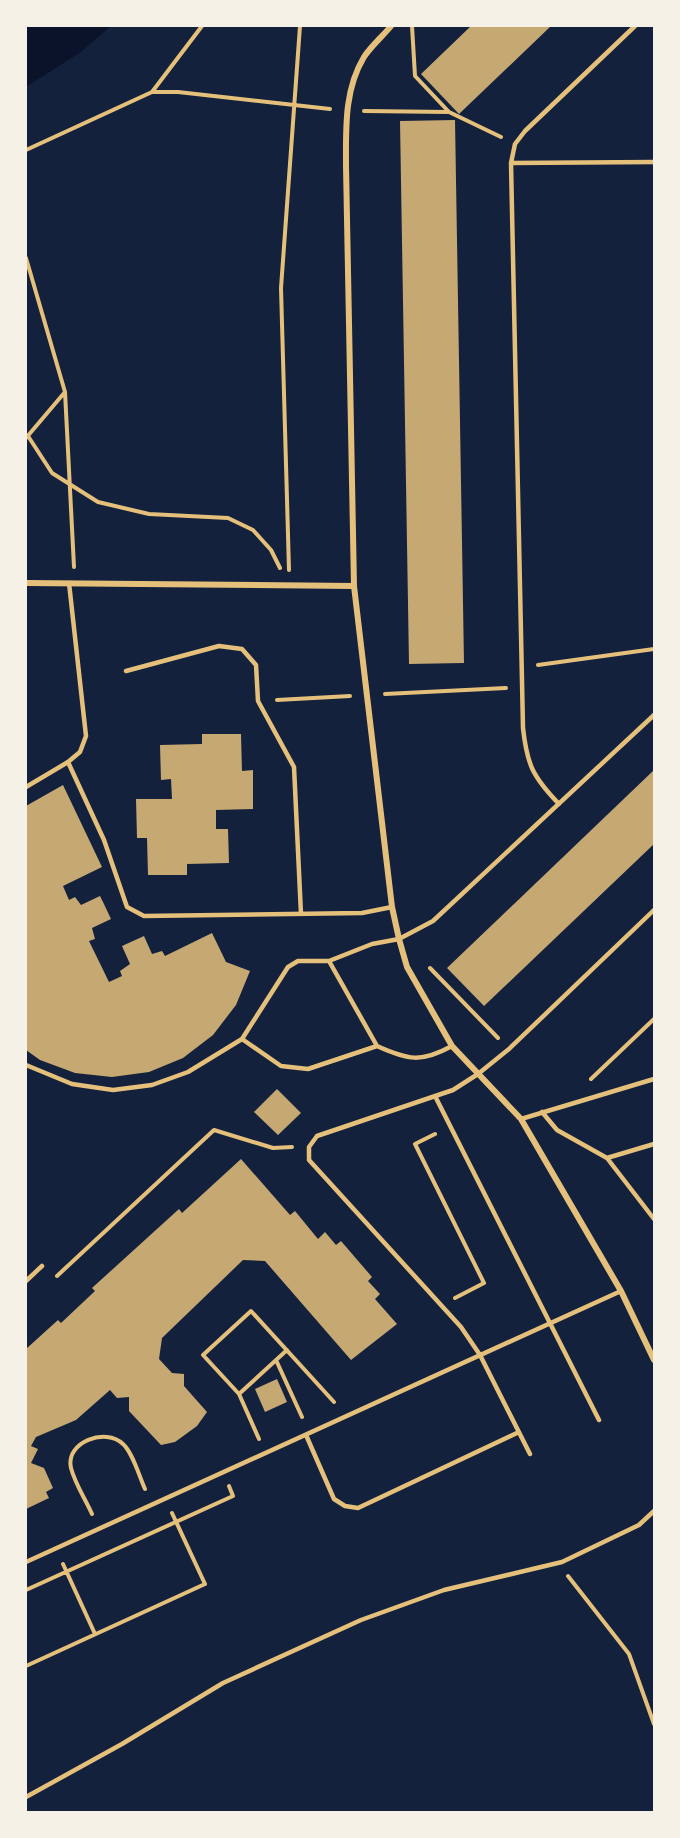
<svg xmlns="http://www.w3.org/2000/svg" width="680" height="1838" viewBox="0 0 680 1838" font-family="Georgia,serif">
<style>
.water{fill:#0b132b}
.building{fill:#c6a872}
.lines{fill:none;stroke-linecap:round;stroke-linejoin:round}
.path{stroke:#e5c07b;stroke-width:4}
.service{stroke:#e5c07b;stroke-width:4.5}
.minor{stroke:#e5c07b;stroke-width:6}
</style>
<rect width="100%" height="100%" fill="#14213d"/>
<path class="water" d="M26,26H111L81,52L26,87Z"/>
<path class="building" d="M471,26H551L459,114L421,74Z
M455,120L464,663L409,664L400,121Z
M202,734H241L242,771L253,770V809L216,810V829H228L229,863L187,864V875H148L147,838H137L136,799H172L171,779L161,780L160,745L202,744Z
M654,770V844L484,1006L447,968Z
M63,785L102,867L63,886L69,900L75,897L81,905L100,896L103,902L111,919L92,928L95,939L89,941L109,982L122,976L120,971L130,964L122,946L144,936L152,954L162,951L165,956L212,933L226,962L250,971L236,1005L213,1035L183,1058L149,1072L112,1077L75,1073L40,1060L26,1050V806Z
M277,1089L301,1113L278,1135L254,1112Z
M241,1159L290,1215L295,1211L318,1239L325,1232L336,1245L341,1241L372,1277L368,1281L380,1294L375,1299L397,1324L351,1360L265,1261L243,1260L162,1338L159,1359L172,1373L184,1374V1386L207,1412L197,1426L175,1442L161,1445L129,1411V1397L117,1398L110,1390L76,1420L36,1437L31,1446L38,1449L31,1463L44,1468L53,1488L46,1492L49,1498L26,1509V1349L58,1320L61,1323L95,1291L92,1288L179,1209L182,1213Z
M277,1379L287,1402L265,1412L255,1389Z"/>
<g class="lines">
<path class="path" d="M412,26L415,76L449,112
M152,92H178L330,109
M364,111L449,112L501,137
M26,150L152,92L202,26
M26,258L65,392L74,567
M28,436L52,473L98,502L149,514L228,518L253,530L271,550L280,568
M26,438L65,392
M289,570L281,288L300,26
M538,665L654,649
M385,694L506,688
M277,700L350,696
M430,968L498,1038
M591,1079L654,1019
M435,1134L415,1144L484,1283L455,1298
M57,1276L214,1130L273,1148L292,1147
M276,1360L302,1417
M239,1394L287,1350
M259,1439L239,1394L203,1355L251,1311L334,1402
M92,1514C86,1500 75,1484 71,1468C65,1442 106,1427 123,1444C133,1453 139,1476 145,1489
M63,1564L95,1634
M568,1576L629,1654L654,1724
M26,1590L233,1496L229,1486
M26,1666L205,1584L172,1513"/>
<path class="service" d="M511,163L654,162
M69,583L86,736L80,752L68,762L104,840L127,907L144,916L362,913L392,907
M126,671L219,646L242,649L256,665L258,701L294,767L301,914
M26,787L68,762
M559,804C533,777 527,765 523,728L511,163L515,144L525,131L635,26
M329,961L377,1046
M242,1039L281,1066L308,1069L377,1046C408,1060 421,1063 452,1046
M26,1065L72,1084L113,1090L152,1085L188,1072L242,1039L288,967L298,961H329L372,944L399,939L433,921L654,715
M435,1096L599,1420
M542,1112L557,1130L607,1158L654,1219
M521,1119L654,1079
M607,1158L654,1144
M26,1281L42,1266
M306,1435L334,1499L345,1506L358,1508L519,1432
M530,1454L480,1355L461,1327L309,1160V1147L317,1136L453,1090L478,1074L509,1049L654,910
M26,1562L621,1291
M26,1797L122,1744L223,1683L361,1620L444,1590L562,1562L639,1525L654,1511"/>
<path class="minor" d="M391,26C383,36 371,46 364,57C344,90 346,129 346,166L354,586L392,907L399,939L407,967L452,1046L521,1119L621,1291L654,1360
M26,583L354,586"/>
</g>
<rect width="680" height="1838" fill="none" stroke="#f6f1e7" stroke-width="54"/>
</svg>
